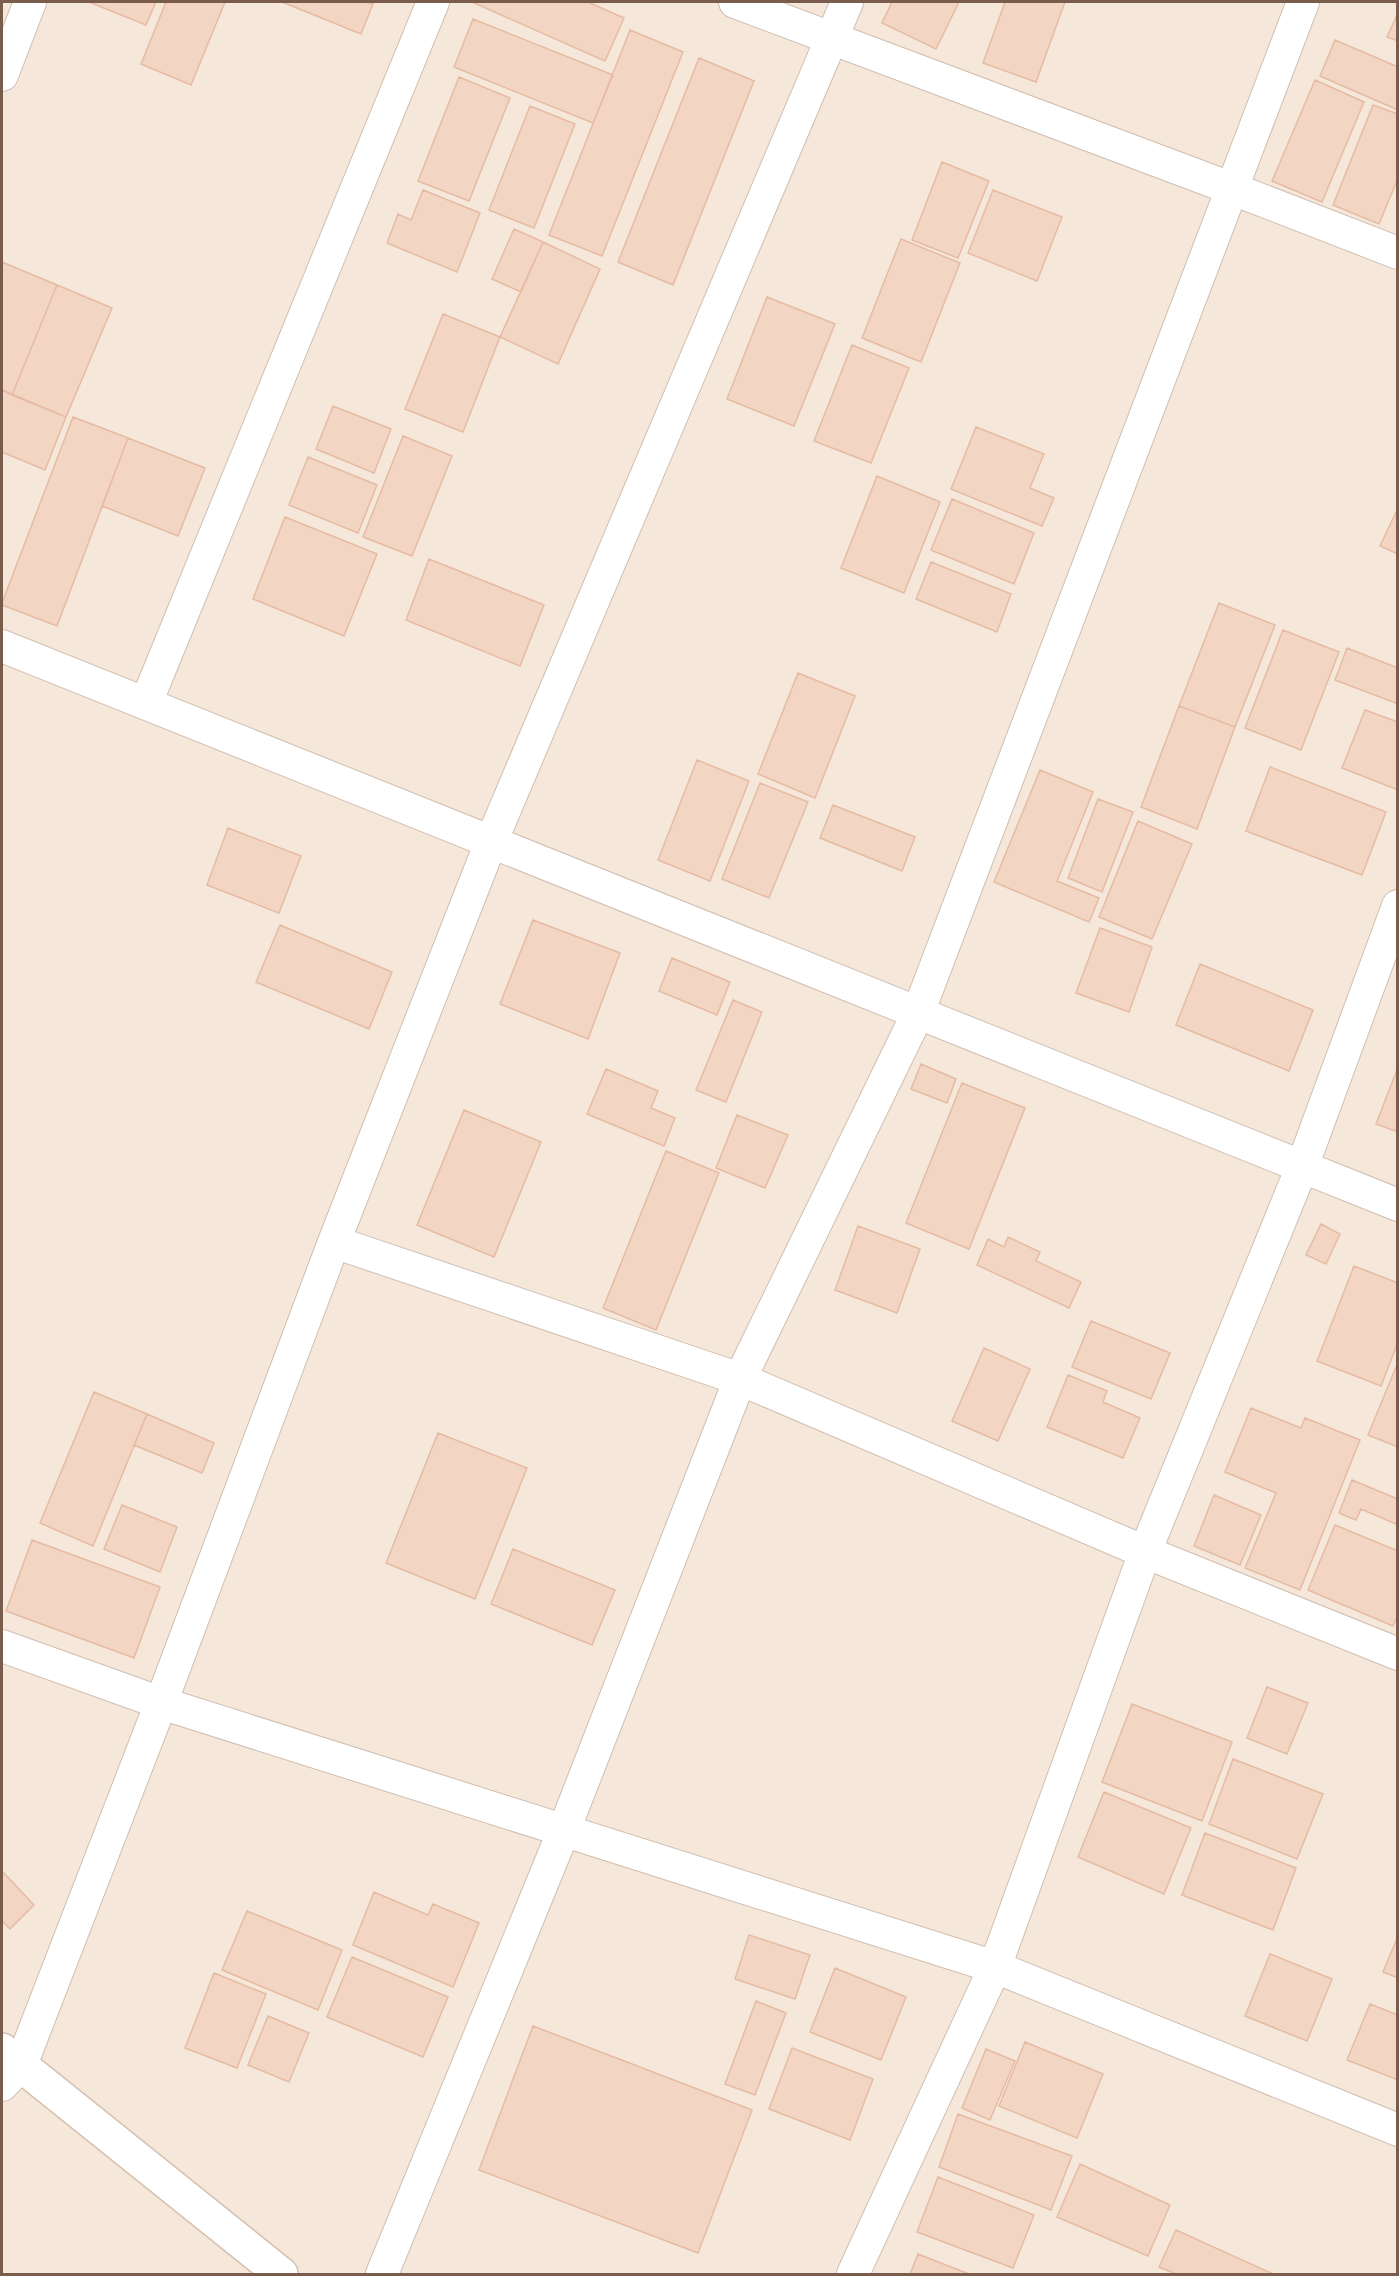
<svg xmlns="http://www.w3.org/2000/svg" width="1399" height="2276" viewBox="0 0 1399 2276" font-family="Signika,sans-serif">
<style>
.residential{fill:#f5e8da}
.building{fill:#f3d5c3;stroke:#e6bba3;stroke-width:1.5}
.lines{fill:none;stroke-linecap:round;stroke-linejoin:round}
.street-casing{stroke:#d1beb0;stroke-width:34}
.secondary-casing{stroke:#d6c0b0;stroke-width:36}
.street{stroke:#fff;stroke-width:32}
.secondary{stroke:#fff;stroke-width:33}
</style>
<rect width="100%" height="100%" fill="#fdf6ec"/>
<path class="residential" d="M2,2H1397V2274H2Z"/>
<path class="building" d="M89,2H156L146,25Z
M166,2H225L191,85L141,64Z
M282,2H367L373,4L361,34Z
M472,2H588L624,18L605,61Z
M892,2H959L936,49L882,23Z
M1005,2H1065L1036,82L983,63Z
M1398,13V41L1387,37Z
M473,19L613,75L593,123L454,67Z
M630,30L683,52L602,256L549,235Z
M1335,40L1398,67V110L1320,76Z
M699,58L754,81L673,285L618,262Z
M459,77L510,98L469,201L418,181Z
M1315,80L1364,102L1322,202L1272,181Z
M1373,105L1398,114V178L1379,224L1333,205Z
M530,106L575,124L534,228L489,210Z
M942,162L989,181L958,258L912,240Z
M423,190L480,213L457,272L387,243L398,214L411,220Z
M993,190L1062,217L1037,281L968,253Z
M514,229L543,242L521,292L492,279Z
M901,239L960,263L921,362L862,338Z
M543,242L600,269L558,364L500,337Z
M2,262L57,285L12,395L2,390Z
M57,285L112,308L66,417L12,395Z
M767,297L835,324L794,426L727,399Z
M443,314L500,337L463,432L405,409Z
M852,345L909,368L871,463L814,441Z
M2,390L66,417L45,470L2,452Z
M333,406L391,429L374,473L316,449Z
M73,417L128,438L57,626L2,605V603Z
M976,427L1044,454L1030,488L1054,498L1042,526L951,489Z
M403,436L452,456L412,556L363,537Z
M128,438L205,468L178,536L102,506Z
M308,457L377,485L358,533L289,505Z
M877,476L940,502L904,593L841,568Z
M952,499L1034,533L1014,584L931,550Z
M1398,508V554L1380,546Z
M285,517L377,554L344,636L253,599Z
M429,559L544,605L520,666L406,620Z
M931,562L1011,594L997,632L916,599Z
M1219,603L1275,625L1235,727L1179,706Z
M1283,630L1339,652L1301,750L1245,728Z
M1347,648L1398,668V704L1335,680Z
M798,673L855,696L815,798L758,774Z
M1179,706L1235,727L1197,829L1141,807Z
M1365,710L1398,722V790L1342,768Z
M697,760L749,781L710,881L658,860Z
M1270,767L1386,812L1362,875L1246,831Z
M1040,770L1093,792L1057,881L1099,898L1089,922L994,882Z
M760,783L808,802L769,898L722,879Z
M1098,799L1133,812L1102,892L1068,878Z
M833,805L915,837L902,871L820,838Z
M1138,821L1192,844L1152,939L1099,917Z
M228,828L301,856L279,913L207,885Z
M533,920L620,953L588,1039L500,1004Z
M280,925L392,972L369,1029L256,982Z
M1100,928L1152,947L1129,1012L1076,993Z
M672,958L730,982L717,1015L659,991Z
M1200,964L1313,1010L1289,1071L1176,1025Z
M733,1000L762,1012L726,1102L696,1090Z
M921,1064L956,1079L947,1103L911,1089Z
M1398,1067V1132L1376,1124Z
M606,1069L658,1091L651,1108L675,1118L664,1146L587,1114Z
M962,1083L1025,1108L969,1249L906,1223Z
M464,1110L541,1142L494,1257L417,1225Z
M737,1115L788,1135L765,1188L716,1168Z
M666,1151L719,1173L656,1330L603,1308Z
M1321,1224L1340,1234L1326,1264L1306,1255Z
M858,1226L920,1249L897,1313L835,1290Z
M1008,1237L1040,1252L1036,1261L1081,1282L1069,1308L977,1265L988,1239L1004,1247Z
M1354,1266L1398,1283V1342L1381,1386L1317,1361Z
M1091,1321L1170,1353L1151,1399L1072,1367Z
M984,1348L1030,1369L998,1441L952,1421Z
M1396,1367H1398V1447L1368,1435Z
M1068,1375L1107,1391L1103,1402L1140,1418L1123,1458L1047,1427Z
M94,1392L147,1414L93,1546L40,1523Z
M1251,1408L1301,1428L1305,1418L1360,1440L1300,1590L1245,1568L1276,1493L1225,1472Z
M147,1414L214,1443L202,1473L134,1445Z
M438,1433L527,1468L475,1599L386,1563Z
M1352,1480L1398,1499V1525L1361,1509L1356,1520L1339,1513Z
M1214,1495L1261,1515L1240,1565L1194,1546Z
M122,1505L177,1527L160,1572L104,1549Z
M1335,1525L1398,1551V1615L1393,1626L1308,1590Z
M32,1540L160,1587L134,1658L6,1611Z
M513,1549L615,1590L592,1645L491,1604Z
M1267,1687L1308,1703L1287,1754L1247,1738Z
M1132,1704L1232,1742L1202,1821L1102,1782Z
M1233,1759L1323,1794L1297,1859L1209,1824Z
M1104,1792L1191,1828L1164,1894L1078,1857Z
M1205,1833L1296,1868L1273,1930L1182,1895Z
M2,1871L34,1905L10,1929L2,1921Z
M374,1892L428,1915L433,1904L479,1923L453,1987L353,1945Z
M247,1911L342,1950L318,2010L222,1970Z
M749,1935L810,1955L795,1999L735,1979Z
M1398,1936V1978L1383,1972Z
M1270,1954L1332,1979L1307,2041L1245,2016Z
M352,1957L448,1997L423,2057L327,2017Z
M835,1968L906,1997L881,2060L810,2032Z
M214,1973L266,1994L237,2068L185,2048Z
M756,2001L786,2013L755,2095L725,2084Z
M1370,2004L1398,2015V2080L1347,2060Z
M268,2016L309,2033L289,2082L248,2065Z
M533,2026L752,2110L698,2253L479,2170Z
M1025,2042L1103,2074L1077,2138L999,2106Z
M792,2048L873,2079L850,2140L769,2109Z
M986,2049L1015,2061L990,2120L962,2108Z
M958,2114L1072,2156L1051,2210L939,2167Z
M1080,2164L1170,2205L1148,2256L1057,2217Z
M938,2177L1034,2215L1013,2268L917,2232Z
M1176,2230L1271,2273L1270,2274H1176L1159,2267Z
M918,2254L969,2274H910Z"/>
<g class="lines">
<defs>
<path id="street" d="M735,2L1233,189L1398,253
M2,75L30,2
M2,646L1398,1205
M146,703L433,2
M334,1242L740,1379L1145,1552L1398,1654
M2,1646L161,1703L995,1967L1398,2130
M2,2085L21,2065L161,1703L334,1242L491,842L847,2
M382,2274L564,1830L740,1379L918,1013L1303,2
M853,2274L995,1967L1145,1552L1302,1167L1398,906"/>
<path id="secondary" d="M2,2050L281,2274"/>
</defs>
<use href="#street" class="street-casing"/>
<use href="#secondary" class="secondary-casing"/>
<use href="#street" class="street"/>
<use href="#secondary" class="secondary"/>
</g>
<rect width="1399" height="2276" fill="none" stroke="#7a5c4d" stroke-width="6"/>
</svg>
